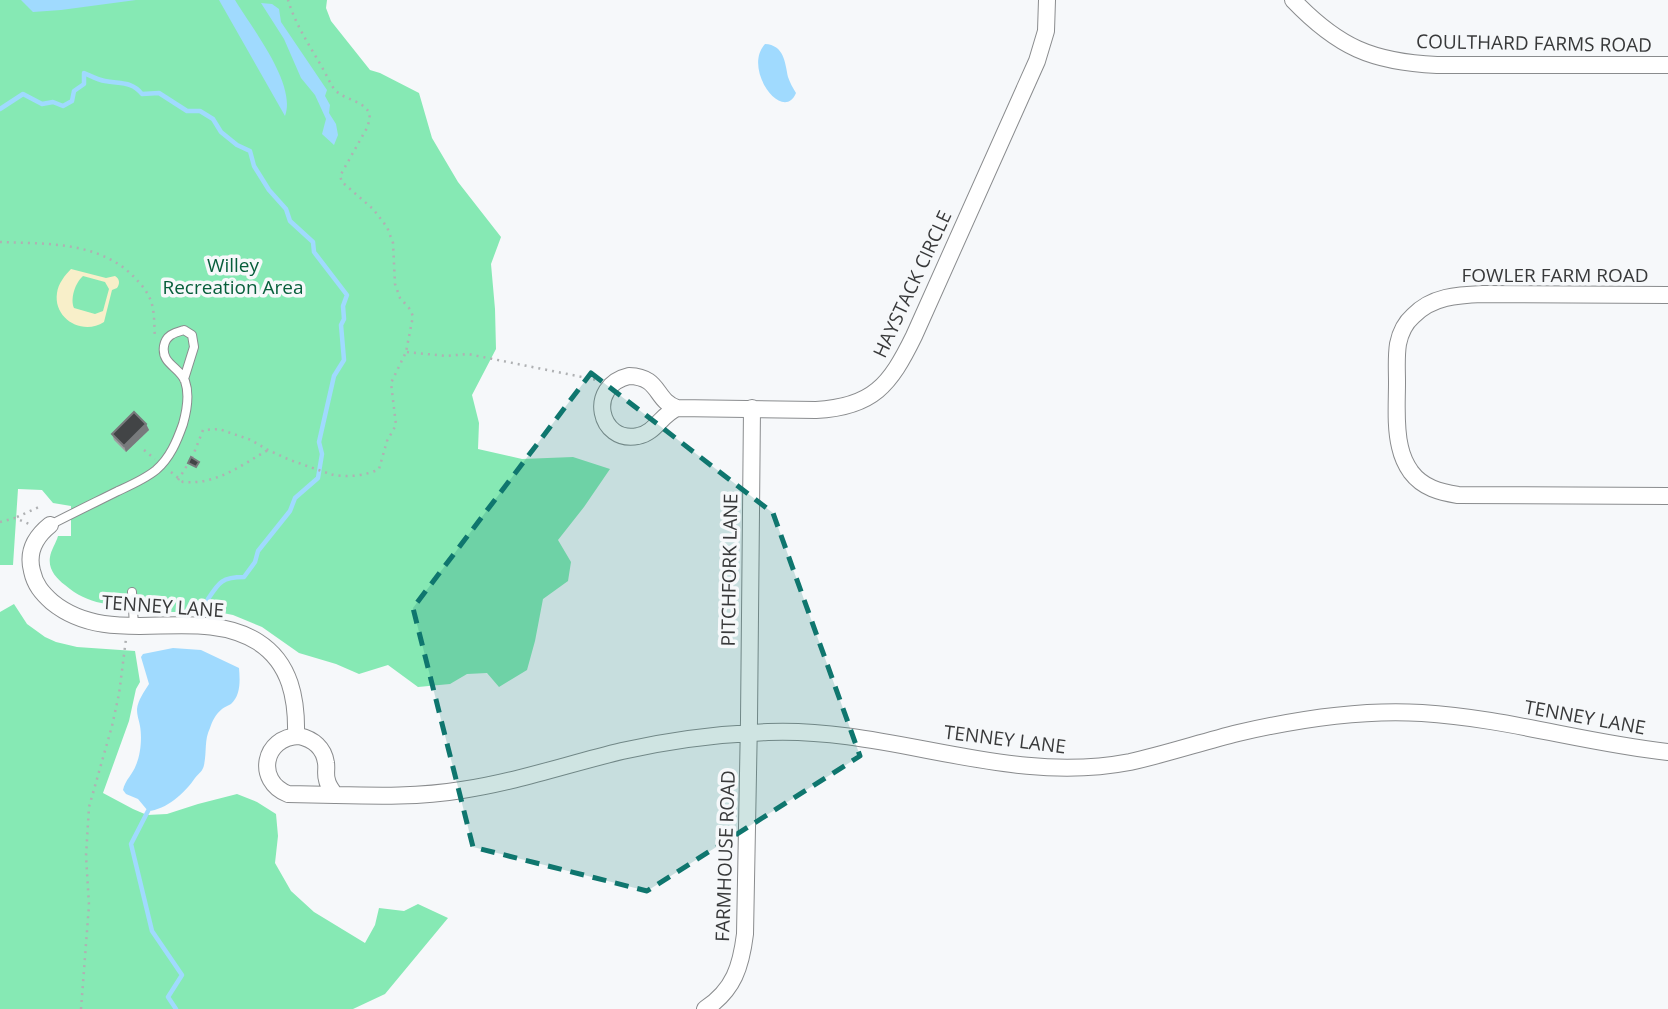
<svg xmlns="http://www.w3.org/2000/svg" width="1668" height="1009" viewBox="0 0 1668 1009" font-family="'Open Sans',sans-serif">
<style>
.green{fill:#86e9b4}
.sand{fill:#f8efc9;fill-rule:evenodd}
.water{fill:#a0dafe}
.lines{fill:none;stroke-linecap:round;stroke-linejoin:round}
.stream{stroke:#a0dafe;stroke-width:4.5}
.service-casing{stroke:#8a8c8e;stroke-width:10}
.minor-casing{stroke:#8a8c8e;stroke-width:18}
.path{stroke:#afb1b3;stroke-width:2.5;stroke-dasharray:2 5;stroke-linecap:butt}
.service{stroke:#fff;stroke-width:8}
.minor{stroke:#fff;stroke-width:16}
.wall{fill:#9c9ea0}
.shaded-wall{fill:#787a7c}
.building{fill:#424446;stroke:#787a7c;stroke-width:2}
.marked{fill:#0f766e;fill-opacity:0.2;stroke:#0f766e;stroke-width:5;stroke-dasharray:14 9;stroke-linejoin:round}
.labels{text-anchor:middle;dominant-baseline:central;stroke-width:7;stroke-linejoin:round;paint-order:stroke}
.street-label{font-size:19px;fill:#38393a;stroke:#f6f8fa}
.park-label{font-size:19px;fill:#075e3b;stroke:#f6f8fa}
</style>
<rect width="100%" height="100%" fill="#f6f8fa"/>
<path class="green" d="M0,0H327L326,8L331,21L370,70L380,73L419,93L432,138L458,182L501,237L491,264L495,309L496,349L472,395L479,423L478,449L522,459L573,457L610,469L584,507L558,540L571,562L568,581L543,599L535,641L527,670L499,687L487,673L467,674L450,684L418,687L388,665L359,674L336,664L299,653L262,627L233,615L223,613L202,612H165L149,609V606C118,606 90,607 65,585C56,578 48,569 50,557C51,550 56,543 58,536H71V506L53,503L42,490L18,489L13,565H0Z
M14,604L27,624L45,637L56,642L77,647L135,651L140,682L136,689L129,721L103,793L133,809L147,815L167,814L198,804L237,794L257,802L276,814L278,836L275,863L291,891L314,912L365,943L375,925L379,908L404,911L418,904L448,918L385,994L353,1009H0V612Z"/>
<path class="sand" d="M71,269L106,278L115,276C120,279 120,284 117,288L112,290L104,322C83,336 53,319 57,293C58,284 65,275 71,269ZM83,276L105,282L109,289L103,311L95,314L74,308C70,299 75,283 83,276Z"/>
<path class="water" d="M21,0H136L61,10L33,12Z
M219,0H235C251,27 297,84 285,116Z
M261,3L272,4L279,9L281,22L327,90L325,96L330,105L329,113L336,124L338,135L334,145L322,134L326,119L315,95L301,78L284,39Z
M765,44C784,45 785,62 788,77C790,83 793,88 796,93C783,124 742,69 765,44Z
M173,648L201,650L239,668C240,680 241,695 231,704C228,706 224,707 222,709C216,714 212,721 210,728C204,740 207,752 204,765C203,771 199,773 195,778C185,793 166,810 148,811L138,799L126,794L123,790C125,780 133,774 136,765C141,754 142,737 140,726C139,720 137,716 137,709C138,700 144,692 149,684L141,657L143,654Z"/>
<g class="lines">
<path class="stream" d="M0,109L23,94L42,104L53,102L63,106L72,101L74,91L84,84V73C91,76 98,80 105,81C120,84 132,81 142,94L159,93L187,111H200L213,119L221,132L237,145L250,151L254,166L269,190L286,209L290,221L313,242L314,252L347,295L343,306L344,319L341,325L344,360L334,376L319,442L322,454L318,478L295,498L290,511L258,551L255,562L244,577C222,577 219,582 208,599L211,615
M148,811L131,844L152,931L182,975L168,997L176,1009"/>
<defs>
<path id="service" d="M50,525C73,513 96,502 118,491C131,485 145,479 156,470C170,458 177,441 183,424C187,410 190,395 185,381C180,367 161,364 164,346C166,335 174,333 184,330L192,335L194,347L184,379
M132,592L134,626"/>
<path id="minor" d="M1293,0C1338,47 1372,62 1437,65H1668
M1668,295L1483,294C1458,295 1432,296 1413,316C1405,323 1400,334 1398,344C1396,357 1397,370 1397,382C1397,403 1395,427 1400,447C1402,456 1406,465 1411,472C1423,488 1440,492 1458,495L1668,496
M629,376C661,377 654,400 677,408C661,415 655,433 638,436C599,444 586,386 629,376Z
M677,408L816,410C873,407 890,385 914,336L1037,61L1046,31L1047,0
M50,525C35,537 27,552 32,571C35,585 42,593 52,602C112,651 196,603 258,642C291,663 297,700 296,736
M299,736C313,739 324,748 326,763C327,769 325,774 327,780C328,786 332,790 335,795L288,794C255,781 263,737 299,736Z
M335,795C378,796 420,797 462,790C516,782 568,764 622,751C670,740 718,734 768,732C892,727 1006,786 1130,762C1166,754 1202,742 1238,733C1298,719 1360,709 1422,713C1505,718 1585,743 1668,752
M705,1009C734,990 741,966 745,934L749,720L752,408"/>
</defs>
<use href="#service" class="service-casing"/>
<use href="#minor" class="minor-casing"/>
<path class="path" d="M0,242C47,244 101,241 136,279C142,285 148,293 151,301C155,313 154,326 155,338
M407,352L446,356L468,354L597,380
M144,450L155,459
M192,458L203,430L219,429L251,440L268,450L290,460L330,474C344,478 366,476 379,469L387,441L396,425L391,383L406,352L413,316L409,308L400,298L395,284L393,243L387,227L373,209L342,182L340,176L368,126L370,114C362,99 345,101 334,89C330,83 327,76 323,69C310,46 296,26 288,0
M171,472L183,482C216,485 240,466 268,450
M178,480L188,464
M17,517L39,507
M0,522L15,518L29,524
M81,1009L89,905L86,856L89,807L112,726L119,694L126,639"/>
<use href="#service" class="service"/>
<use href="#minor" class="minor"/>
</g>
<path class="wall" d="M146,424L149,430L126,452L114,440L112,434Z"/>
<path class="shaded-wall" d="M146,424L149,430L126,452L124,446Z"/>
<path class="building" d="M134,412L146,424L124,446L112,434Z
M191,457L199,462L196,467L188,463Z"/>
<path class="marked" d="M591,373L773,513L860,756L647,891L473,847L413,608Z"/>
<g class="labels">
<g class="street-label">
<text transform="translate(1534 43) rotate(1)">COULTHARD FARMS ROAD</text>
<text x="1555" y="275">FOWLER FARM ROAD</text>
<text transform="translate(912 284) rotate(-65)">HAYSTACK CIRCLE</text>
<text transform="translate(729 570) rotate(-89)">PITCHFORK LANE</text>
<text transform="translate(163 606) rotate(4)">TENNEY LANE</text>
<text transform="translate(1585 717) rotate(10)">TENNEY LANE</text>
<text transform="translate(1005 739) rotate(7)">TENNEY LANE</text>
<text transform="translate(725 856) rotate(-88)">FARMHOUSE ROAD</text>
</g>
<g class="park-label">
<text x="233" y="265">Willey<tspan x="233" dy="22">Recreation Area</tspan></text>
</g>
</g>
</svg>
